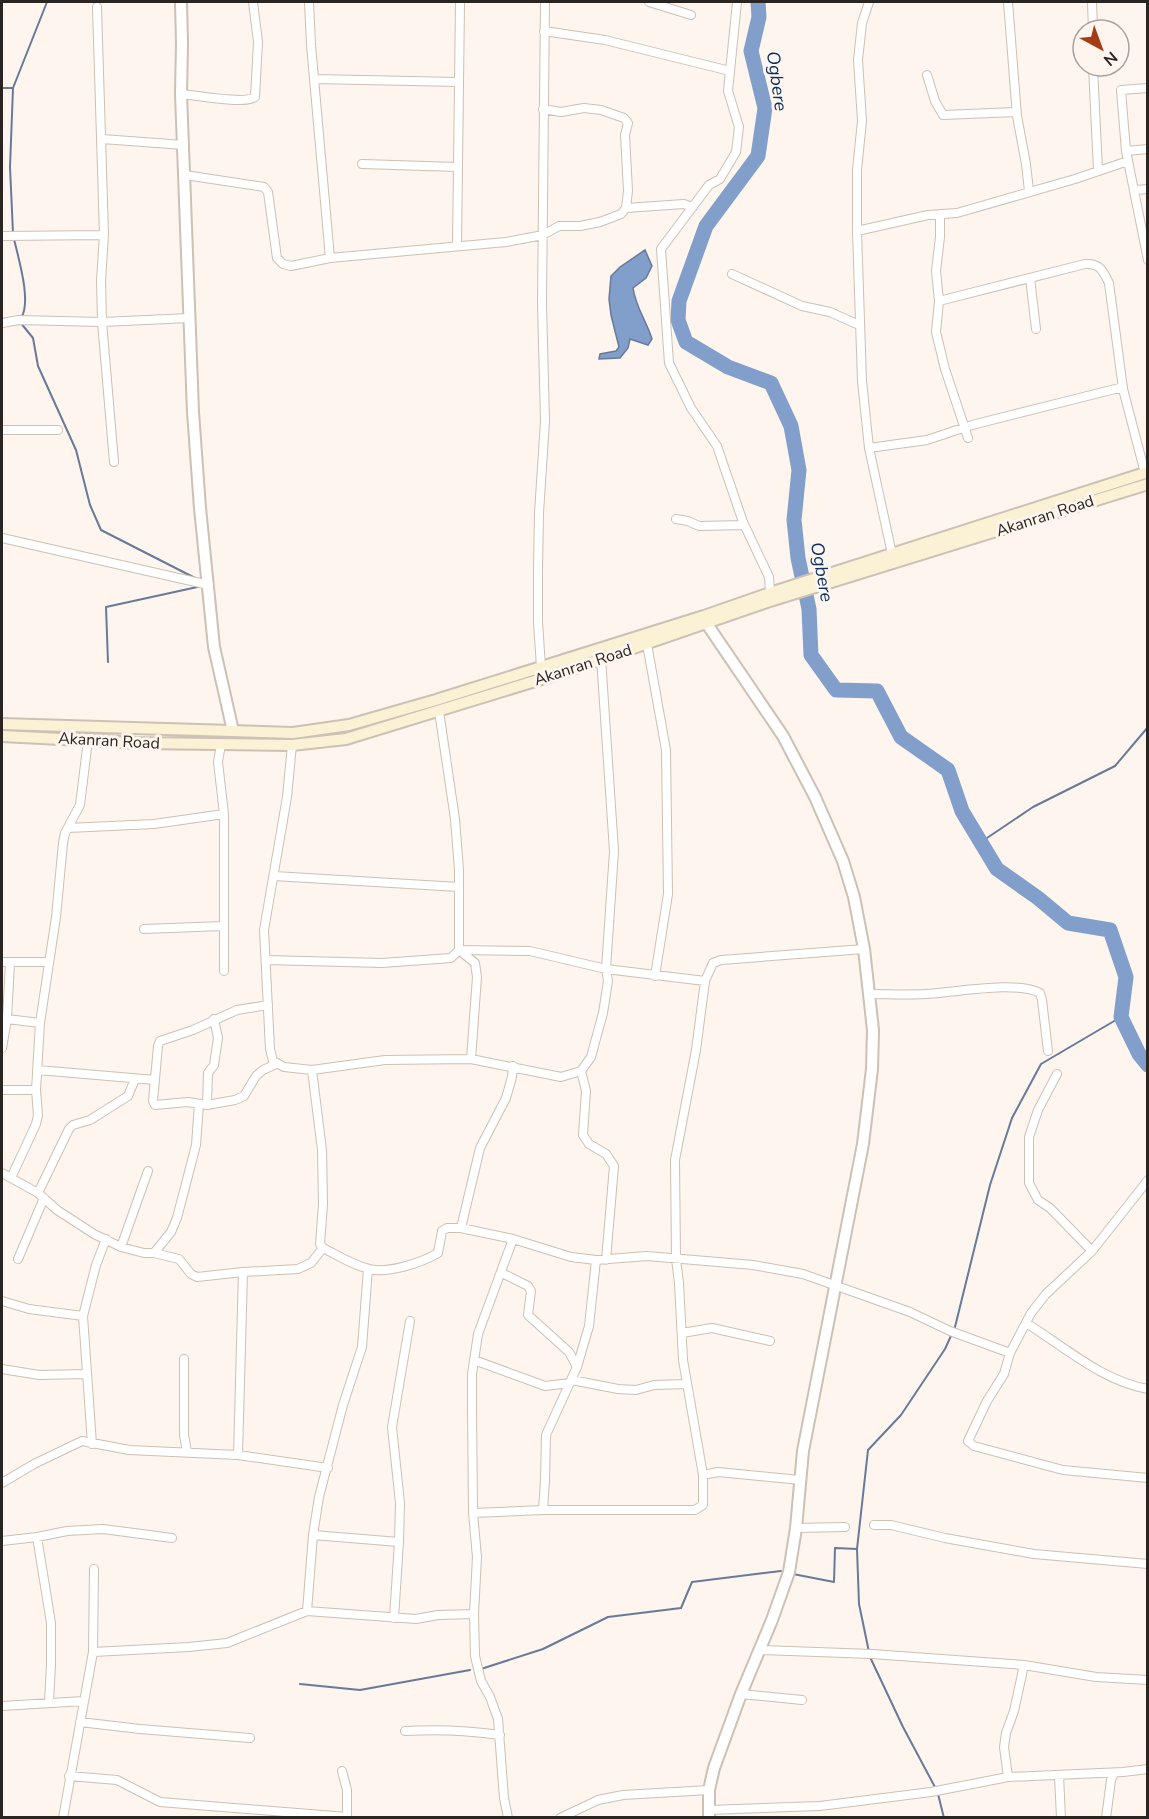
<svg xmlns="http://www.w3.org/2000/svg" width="1149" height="1819" viewBox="0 0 1149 1819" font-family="'Nunito Sans',sans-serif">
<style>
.water{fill:#829fcc;stroke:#687a99;stroke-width:1.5}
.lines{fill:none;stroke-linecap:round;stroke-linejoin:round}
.stream{stroke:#687a99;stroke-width:2}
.river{stroke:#829fcc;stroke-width:15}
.minor-casing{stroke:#cdc0b5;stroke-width:10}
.tertiary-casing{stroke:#cdc0b5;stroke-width:14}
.secondary-casing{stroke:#cdc0b5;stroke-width:14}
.minor{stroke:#fff;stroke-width:8}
.tertiary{stroke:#fff;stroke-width:10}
.secondary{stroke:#fbf2d5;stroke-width:10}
.labels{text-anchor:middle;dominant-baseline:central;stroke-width:6;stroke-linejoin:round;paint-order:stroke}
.street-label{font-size:16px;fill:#2a2521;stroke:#fdf5ee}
.water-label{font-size:18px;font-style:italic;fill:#0a3065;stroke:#fdf5ee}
</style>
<rect width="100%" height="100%" fill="#fdf5ee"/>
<path class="water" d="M645,250L652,266L646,278L633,288C636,308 646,320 652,339L648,345L630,339L628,348L620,358L599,359L600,354L616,351L619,347L611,315L609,299L611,276L620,267Z"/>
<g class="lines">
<path class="stream" d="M2,88H13
M13,233L10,167L13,88L47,2
M14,239C18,257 32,302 21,318
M20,322L33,338L38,366L76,450L90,505L101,530L197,579
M108,662L106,607L202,586
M981,842L1033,807L1115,766L1148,727
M793,1574L834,1582L835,1548L857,1549
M869,1652L859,1604L857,1549L868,1450L901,1415L945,1349L955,1327L990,1185L1012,1118L1041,1064L1121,1017
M870,1657L903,1727L936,1789
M481,1669L543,1649L608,1617L681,1608L692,1582L781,1571
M300,1684L360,1690L470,1670
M938,1794L944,1818"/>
<path class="river" d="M758,2L759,17L751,51L765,108L758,156L706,226L679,301L678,320L686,342L728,367L771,383L791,426L799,470L794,520L798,558L809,609L811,655L836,690L877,691L901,737L948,770L962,811L997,869L1038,898L1068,923L1110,930L1126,977L1121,1017L1139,1054L1148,1065"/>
<defs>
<path id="minor" d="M309,2L311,45L330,258
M649,2L691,15
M737,2L728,91L739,127L736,152L720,179L709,185L661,249L669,363L691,408L717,446L743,522L769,577L770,593
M869,2L862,23L858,60L862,121L857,170V231L862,381L869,448
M1008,2L1017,116L1026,164L1029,191
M1092,2L1093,30
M97,7L104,235L101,281L102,322L114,462
M544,31L605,40L730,71
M1093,66L1098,171
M927,75L935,101L943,115L1016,112
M314,79L459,82
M1148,88L1121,90L1126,151L1148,260
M181,94C196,95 244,105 255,97L258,42L253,2
M102,139L184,145
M1126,151L1148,149
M362,164L457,167
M185,175L264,187L268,192L277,258L283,264L291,266L330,258L506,242L543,235L559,226H580L600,222L621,214L626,208L628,191L625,135L628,123L624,118L601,110L584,108L561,112L543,109
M1135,190L1148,189
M626,208L684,204L693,207
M940,214V237L936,271L939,301L936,332L945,369L968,438
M857,231L928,215L957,213L1075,179L1128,161
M2,236L104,235
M457,246L460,2
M732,274L802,306L830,312L859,325
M1030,278L1036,329
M939,301L1085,264C1100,263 1103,271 1109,283L1123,389L1145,473
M2,323L19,320L102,322L189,318
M2,430H58
M676,519L688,521L699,526L744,525
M2,538L209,585
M892,554L869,448L927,440L972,425L1123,387
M647,644L666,750L668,894L655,976
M541,667L538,622V568L539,513L545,421L542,303L545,2
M439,711L455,819L459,870V950L475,963L477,977L471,1059
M221,744L218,762L224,814V971
M292,745L287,797L264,930L270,1049L273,1061L284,1067L312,1070L385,1060L471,1059L561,1077L581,1071L591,1057L603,1013L608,981L606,969L614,851L601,658
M68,828L154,824L224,814
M274,876L459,887
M144,929L223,926
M266,960L382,963L451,958L459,950L530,951L606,969L705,981L713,963L721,960L864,949
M2,962H48
M869,994C887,994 906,995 925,994C954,993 1015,980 1040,993L1042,1000L1048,1051
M268,1005L237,1010L193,1030L160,1041L158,1046L153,1101L155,1105L188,1102L207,1105L235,1100L244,1096L256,1076L263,1070L276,1064
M7,1019L40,1023
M2,1048L7,1019L10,962
M38,1070L155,1080
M312,1070L322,1150L323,1204L320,1244L323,1248C337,1255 351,1264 366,1268C385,1275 421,1263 438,1253L442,1231L447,1228H461L513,1239L571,1257L596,1260L647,1256L753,1265L803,1274L910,1312L950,1331L1010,1353
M581,1071L586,1091L583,1135L589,1144L606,1154L614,1166L606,1260
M1057,1074L1038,1110L1029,1137V1183L1038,1200L1050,1208L1092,1251
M2,1090H36
M207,1105L208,1073L214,1065L218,1038L214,1019
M2,1173L38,1193L57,1210L94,1234L121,1247L144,1253H154L179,1259L191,1274L197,1277L243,1272L298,1269L311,1263L323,1248
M11,1178L36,1124L38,1115L36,1090L40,1023L56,917L63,843L65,833L80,805L88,740
M1148,1180L1092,1251L1046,1294L1031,1313L1010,1353L1004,1374L987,1401L968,1441L974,1446L1063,1470L1148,1478
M38,1193L69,1129L73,1125L90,1120L128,1096L135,1079
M461,1228L480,1148L506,1098L512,1077L513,1066
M121,1247L148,1171
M154,1253L171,1232L177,1218L196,1145L199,1104
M18,1259L44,1198
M502,1273L528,1286L531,1291L528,1315L569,1352L577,1367
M2,1301L29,1309L83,1316
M1026,1323C1065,1347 1102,1381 1148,1389
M682,1333L712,1328L770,1341
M184,1359V1435L187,1452
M474,1360L545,1386L570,1383
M2,1369L39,1375L87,1374
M572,1380L618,1389L636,1390L654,1385L687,1384
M92,1444L83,1316L96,1265L106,1239
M238,1455L243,1272
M703,1475L718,1472L800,1480
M2,1483L34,1464L82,1441L129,1450L238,1455L328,1468
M543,1510L545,1480L546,1435L577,1367L589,1326L596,1260
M473,1513L543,1510H695L703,1505V1475L683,1360L679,1283L676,1259L675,1160L696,1050L705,981
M874,1525H891L945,1538L1034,1554L1148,1564
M796,1528L845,1527
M313,1535L399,1542
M37,1537L51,1623V1664L49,1702
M2,1541L37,1537L67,1531L103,1529L172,1538
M307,1611L313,1535L319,1497L343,1405L362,1347L368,1269
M394,1618L399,1542L400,1503L392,1427L410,1321
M759,1650L872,1654L1024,1665L1096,1677L1148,1680
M93,1652L189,1647L227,1643L307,1611L416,1619L438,1615L474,1614
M741,1694L802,1700
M2,1706L84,1701
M80,1722L140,1729L250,1738
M405,1731C439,1729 466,1730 500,1735
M342,1771L347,1790V1818
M1059,1775L1061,1818
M69,1776L117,1780L160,1802L347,1817
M1008,1777L1004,1747L1006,1733L1014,1711L1024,1665
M709,1810L820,1806L931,1792L1008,1777L1123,1772L1148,1769
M63,1818L93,1652L94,1569
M508,1818L504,1798L498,1719L490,1697L481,1681L475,1656L474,1614L477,1557L473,1513L472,1407V1374L478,1334L513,1239
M560,1818L598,1800L623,1795L709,1790
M1106,1818L1111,1780L1114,1773"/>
<path id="tertiary" d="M181,2L182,43L181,94L193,412L200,508L214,647L233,731
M707,624L783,736L815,797L843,861L854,897L864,949L873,1030L872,1069L863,1144L803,1451L796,1528L789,1572L772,1620L741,1694L714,1768L709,1790V1818"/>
<path id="secondary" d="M2,724L293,733L349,725L436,700L704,616L770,593L1148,472
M2,736L139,743L292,745L346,739L558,674L770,601L1148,484"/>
</defs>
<use href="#minor" class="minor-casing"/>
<use href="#tertiary" class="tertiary-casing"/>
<use href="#secondary" class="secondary-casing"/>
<use href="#minor" class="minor"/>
<use href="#tertiary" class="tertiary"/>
<use href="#secondary" class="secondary"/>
</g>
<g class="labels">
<g class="street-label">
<text transform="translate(1045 516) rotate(-18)">Akanran Road</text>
<text transform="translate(583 665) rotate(-18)">Akanran Road</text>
<text transform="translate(109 741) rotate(3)">Akanran Road</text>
</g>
<g class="water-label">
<text transform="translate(777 81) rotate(82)">Ogbere</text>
<text transform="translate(822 572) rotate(80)">Ogbere</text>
</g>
</g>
<rect width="1149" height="1819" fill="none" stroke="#2a2521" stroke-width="6"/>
<g transform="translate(1101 48) rotate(139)"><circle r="28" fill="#fdf5ee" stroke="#a9a29c" stroke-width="1.5"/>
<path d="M0-4.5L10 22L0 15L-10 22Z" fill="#a33d15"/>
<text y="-9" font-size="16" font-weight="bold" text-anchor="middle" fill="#2a2521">N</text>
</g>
</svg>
